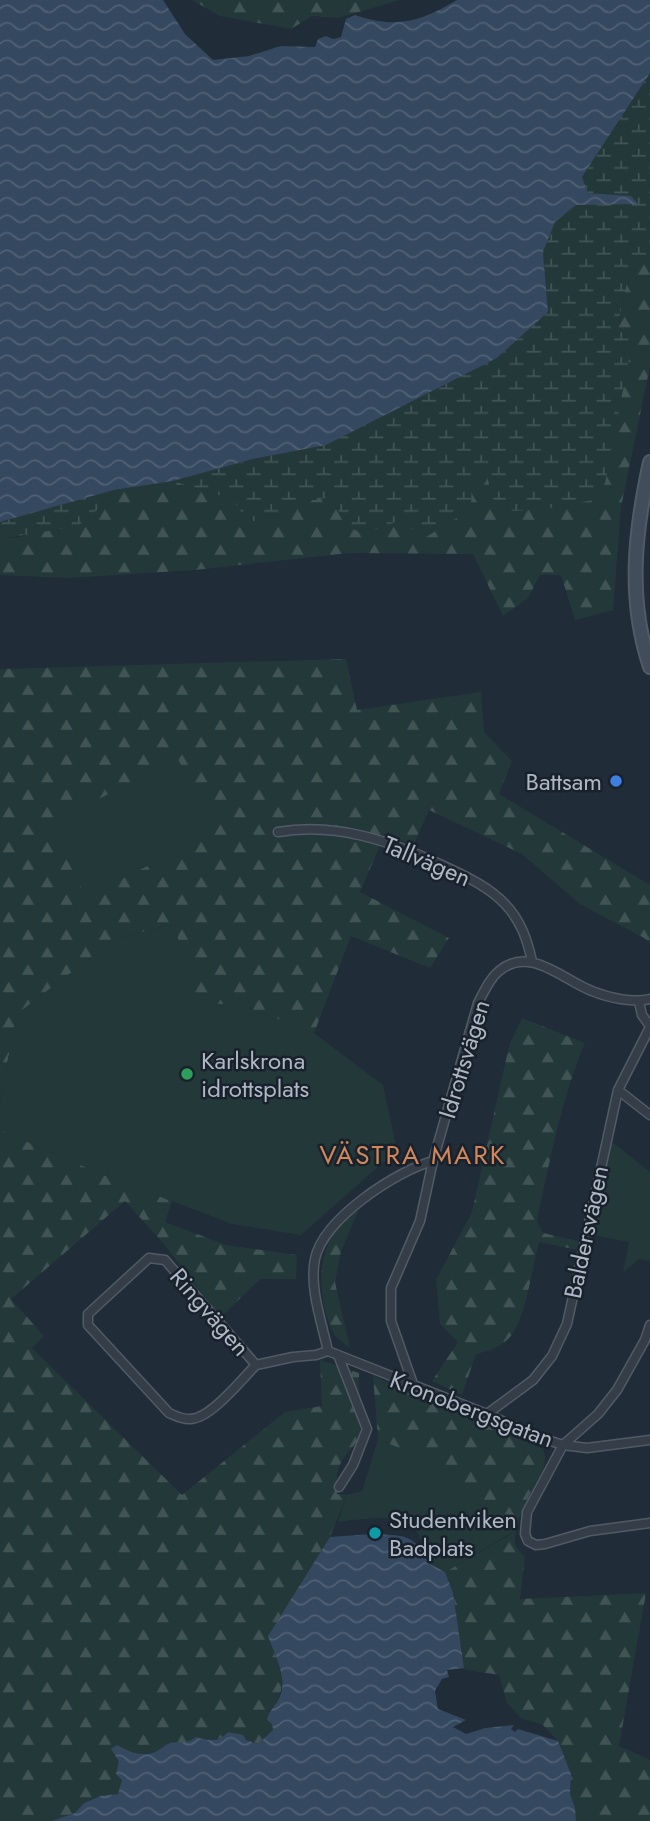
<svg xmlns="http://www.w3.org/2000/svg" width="650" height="1821" viewBox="0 0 650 1821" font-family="Jost,sans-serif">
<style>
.forest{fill:url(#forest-firs)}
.wetland{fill:url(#wetland-marsh)}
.park{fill:#233939}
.water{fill:url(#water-waves)}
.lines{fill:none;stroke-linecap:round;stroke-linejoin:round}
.street-casing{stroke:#515b65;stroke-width:11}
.secondary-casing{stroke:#515b65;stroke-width:16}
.street{stroke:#343d48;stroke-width:8}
.secondary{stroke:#424d5b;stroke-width:12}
.shop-dot{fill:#3f7fe0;stroke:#19222c;stroke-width:2.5}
.leisure-dot{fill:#2e9e5b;stroke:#19222c;stroke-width:2.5}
.culture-dot{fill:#0f9aa8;stroke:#19222c;stroke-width:2.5}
.labels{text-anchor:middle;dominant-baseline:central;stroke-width:5;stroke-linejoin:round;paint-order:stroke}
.poi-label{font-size:24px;fill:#aeb8c4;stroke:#19222c;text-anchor:start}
.street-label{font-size:24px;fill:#aeb8c4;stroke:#19222c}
.neighbourhood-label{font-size:26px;letter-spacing:2px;fill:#d2875b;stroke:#19222c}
</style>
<defs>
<pattern id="forest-firs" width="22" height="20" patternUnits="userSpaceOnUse" patternTransform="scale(1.75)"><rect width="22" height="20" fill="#233939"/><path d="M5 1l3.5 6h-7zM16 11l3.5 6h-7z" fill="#405454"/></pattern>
<pattern id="wetland-marsh" width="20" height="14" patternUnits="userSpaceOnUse" patternTransform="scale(1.75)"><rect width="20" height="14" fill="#233939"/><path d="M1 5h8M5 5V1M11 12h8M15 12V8" fill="none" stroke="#405454"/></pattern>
<pattern id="water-waves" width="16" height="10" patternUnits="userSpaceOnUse" patternTransform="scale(1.75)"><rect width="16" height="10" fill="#34485f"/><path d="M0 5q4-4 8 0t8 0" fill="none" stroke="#4f6074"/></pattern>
</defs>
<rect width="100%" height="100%" fill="#202c37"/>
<path class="forest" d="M192,0H400L338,18L312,16L291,29L220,16Z
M650,263V366L621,507L613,610L575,620L561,575H540L528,598L503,616L473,554L349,553L195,570L69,578L0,575V539L21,537L98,509L114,490L173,481L232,499L281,505L332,497L345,524L472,471L633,339L617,330L630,266Z
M346,659L357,710L481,692L484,732L512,761L499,794L650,885V943L644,938L580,904L522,854L429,810L413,846L385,834L360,892L449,938L430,968L351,936L314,1033L244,1006L195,1002L173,924L115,939L17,1014L0,1100V669Z
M522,1018L585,1043C561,1100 550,1160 537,1221L543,1233L578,1241V1250L539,1242C533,1265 525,1321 510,1337C501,1347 489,1351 476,1354L462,1395L432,1381L458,1342L440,1324L436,1280L472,1212L509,1046Z
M0,1130L111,1178L172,1201L165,1222L226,1245L297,1255L296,1279H260L221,1317L162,1242L125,1201L11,1299L44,1336L32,1348L182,1495L285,1412L322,1406L320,1360L359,1373L360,1438C343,1459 334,1464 337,1494L347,1495L330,1537L268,1636C278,1664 293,1685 269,1711L273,1730L258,1744L228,1732C218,1743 210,1741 196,1737L189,1743H168L156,1752L141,1754L129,1752L120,1761L123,1780L118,1794L100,1796L84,1803L75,1813L52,1821H0Z
M359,1209L341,1251L335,1282L350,1348C345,1344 338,1340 334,1334C321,1311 317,1271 327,1247C333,1232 347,1219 359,1209Z
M373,1376L543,1449L545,1457L544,1467C535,1486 515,1517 515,1539C514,1547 520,1552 525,1557L520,1599L646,1593L619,1746L650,1760V1821H576L575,1808L570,1794L571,1774L558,1741L543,1725L521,1718L507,1703L499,1675L461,1669L464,1668L453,1593L445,1572L513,1533L428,1461L378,1439Z"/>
<path class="wetland" d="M650,73V263L630,267L617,329L633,338L605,483L593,500L545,509L513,511L492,498L486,471H472L471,509L423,539L401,520L362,534L345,524L332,497L281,505L275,521H248L232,499L173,481L253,459L327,444L497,358L548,312L543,252L555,222L576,205L631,196L588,193L582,177Z
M114,490L98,509L78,526L0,539V522Z"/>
<path class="park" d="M178,759L215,832L86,897L49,824Z
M174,924L196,1002L244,1006L314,1033L383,1085L397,1150L301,1235L232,1224L111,1178L0,1130V1100L17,1014L115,939Z
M611,1141L650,1172V1261L639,1259L623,1273L629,1242L592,1235Z
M378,1439L428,1461L513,1532L445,1572L428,1563C424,1554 422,1540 417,1532C405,1511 358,1520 338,1522L347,1495L362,1491Z"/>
<path class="water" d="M0,0H163L185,34L213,60L249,56L281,46L315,47L318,39L326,36L333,39L341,37L346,19L355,15C396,29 420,22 457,0H650V73L582,177L588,193L631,196L638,204L576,205L555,222L543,252L548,312L497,358L326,445L253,459L173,481L114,490L0,522Z
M372,1534C402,1536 415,1532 428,1563L445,1572L453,1593L464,1668L447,1670L449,1677L442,1679L435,1691L438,1709L466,1720L453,1727L466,1734L485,1728L514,1725L511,1729L515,1732L518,1729L558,1741L571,1774L570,1794L575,1808L576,1821H52L75,1813L84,1803L100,1796L118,1794L122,1780L116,1774L119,1761L111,1749L117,1745C129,1752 141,1757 155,1752C160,1750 164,1745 170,1743C181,1741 186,1745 196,1737C210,1741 218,1743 228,1732L243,1735L246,1740L258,1744L273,1730L272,1724L267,1720C269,1709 276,1706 280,1696C288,1677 274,1654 268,1636L330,1537Z"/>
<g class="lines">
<defs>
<path id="street" d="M278,832C336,822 390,841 442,865C465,876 488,886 505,904C521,921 527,939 532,961
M639,1002L642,1015L650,1026
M618,1090L650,1115
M650,1325L645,1340L617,1390L598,1414L563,1445L527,1512L525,1534L528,1541L536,1545L545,1544L590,1531L650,1523
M328,1351C322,1323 309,1288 315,1259C323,1219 396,1171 433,1161
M338,1355L367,1429L353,1465L339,1487
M256,1365C241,1380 211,1418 191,1419C183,1420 176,1416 169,1413L88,1325V1314L149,1258L165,1260L256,1365L293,1357L316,1355L328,1351L487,1414L535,1436L563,1445L587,1448L650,1440
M413,1384L391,1321V1288L420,1221L433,1161L478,1003C484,992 489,979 499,971C530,945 563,980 592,991C609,998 633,1003 650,999
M487,1414L533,1380L552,1356L567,1324L618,1090L650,1027"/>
<path id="secondary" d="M650,462C635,531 627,598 650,667"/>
</defs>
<use href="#street" class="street-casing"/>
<use href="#secondary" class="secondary-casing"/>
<use href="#street" class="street"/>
<use href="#secondary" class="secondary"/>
</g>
<circle class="shop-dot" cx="616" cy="781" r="7"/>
<circle class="leisure-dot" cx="187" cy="1074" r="7"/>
<circle class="culture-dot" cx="375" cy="1533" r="7"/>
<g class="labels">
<g class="poi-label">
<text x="602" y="781" text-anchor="end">Battsam</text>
<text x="201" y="1060">Karlskrona<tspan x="201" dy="28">idrottsplats</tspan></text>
<text x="389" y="1519">Studentviken<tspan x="389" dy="28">Badplats</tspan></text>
</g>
<g class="street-label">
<text transform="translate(427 861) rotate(23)">Tallvägen</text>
<text transform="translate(464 1059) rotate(-73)">Idrottsvägen</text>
<text transform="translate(586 1232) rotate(-78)">Baldersvägen</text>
<text transform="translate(210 1312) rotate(49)">Ringvägen</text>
<text transform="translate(472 1409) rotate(21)">Kronobergsgatan</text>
</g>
<g class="neighbourhood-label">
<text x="413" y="1155">VÄSTRA MARK</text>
</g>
</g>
</svg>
